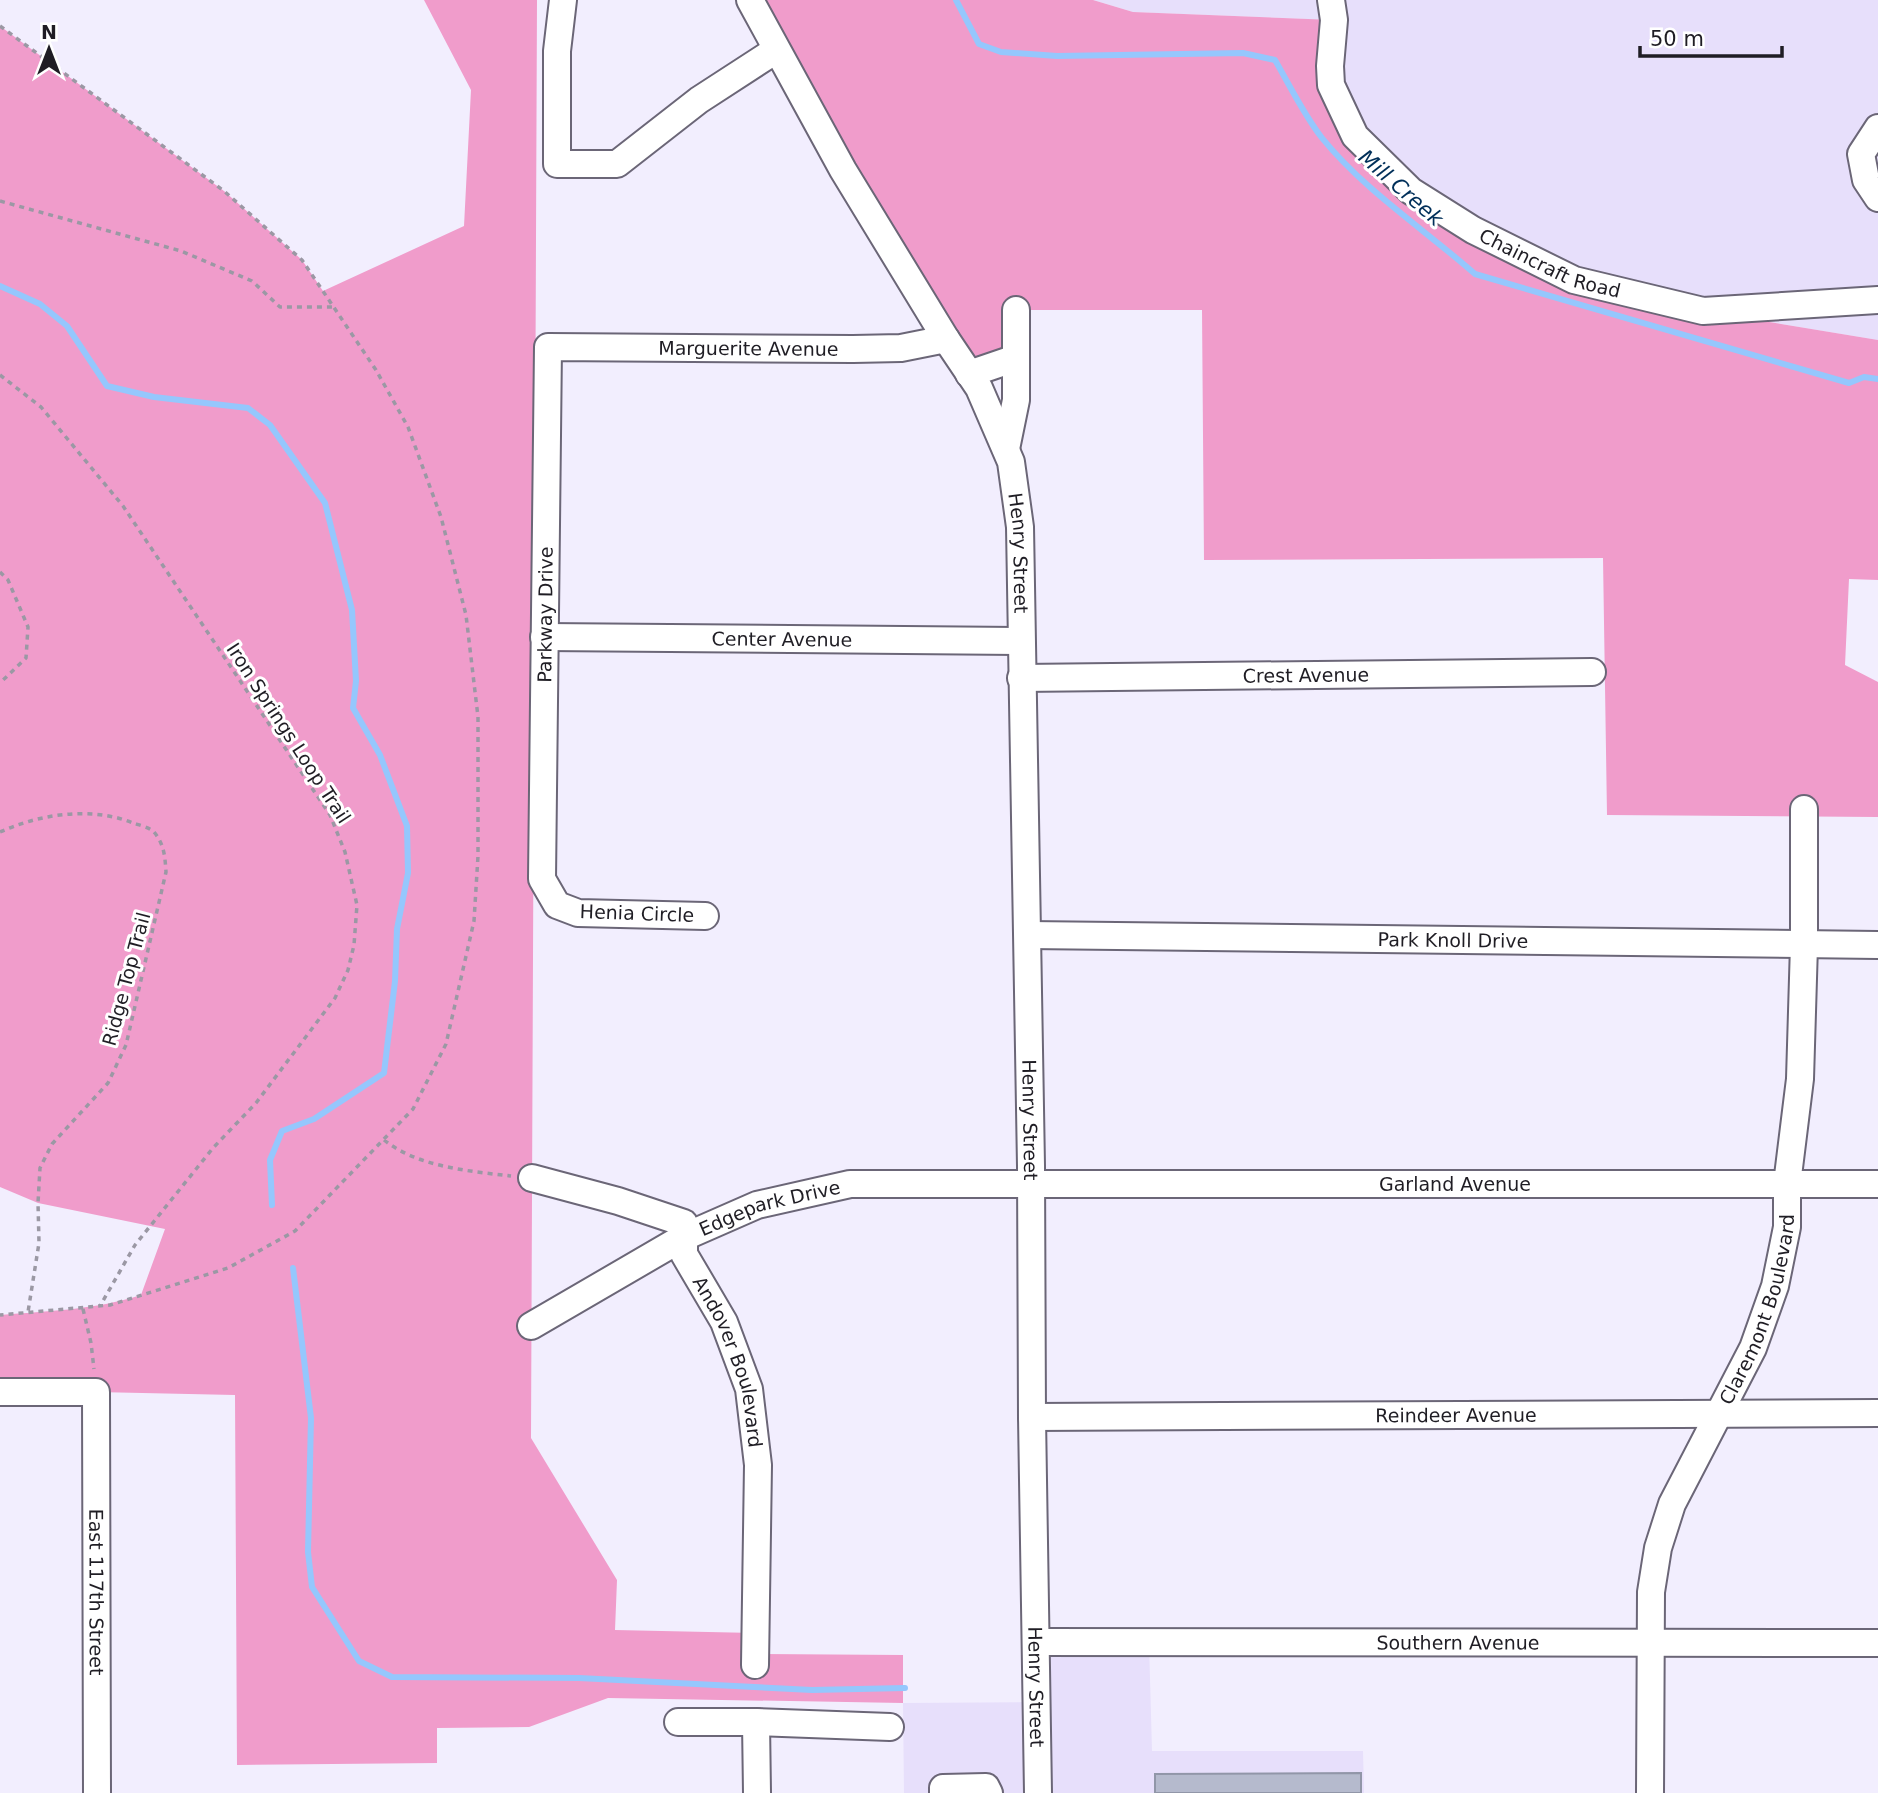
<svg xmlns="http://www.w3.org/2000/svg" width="1878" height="1793" viewBox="0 0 1878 1793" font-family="'DejaVu Sans',sans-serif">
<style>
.built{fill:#e7dffb}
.forest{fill:#f09ccb}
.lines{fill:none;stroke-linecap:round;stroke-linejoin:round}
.stream{stroke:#95c7fd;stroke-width:6}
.building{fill:#b5bacd;stroke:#9196a8;stroke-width:2}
.minor-casing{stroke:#6b6677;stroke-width:30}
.path{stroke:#9b98a4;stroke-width:3.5;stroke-dasharray:5 5;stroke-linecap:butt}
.minor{stroke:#fff;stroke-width:26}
.labels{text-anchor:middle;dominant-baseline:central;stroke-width:6;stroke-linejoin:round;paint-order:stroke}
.street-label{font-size:19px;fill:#1f1d24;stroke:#fff}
.water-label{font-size:21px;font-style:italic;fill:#002f59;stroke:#fff}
</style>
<rect width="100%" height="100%" fill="#f2eefe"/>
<path class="built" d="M1093,0H1878V340L1703,311L1574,280L1411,191L1331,85L1334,20L1133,12Z
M1036,1642H1149L1152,1751H1363L1364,1793H904L903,1703L1037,1702Z"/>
<path class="forest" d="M424,0H537L531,1438L617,1580L615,1630L755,1633L756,1654L903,1655V1703L608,1698L529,1727L437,1728V1763L237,1765L235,1395L96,1392L0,1393V1315C49,1311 94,1310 141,1295L165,1229L38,1203L0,1187V26L224,191L302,260L323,291L464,226L471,90Z
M750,0H1093L1133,12L1334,20L1331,85L1411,191L1574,280L1703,311L1878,340V580L1849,579L1845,665L1878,682V817L1607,815L1603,558L1204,560L1202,310H1016V358L969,374Z"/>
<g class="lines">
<path class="stream" d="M956,0L979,44L1001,52L1057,56L1243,53L1275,60C1290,86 1304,115 1322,138C1365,191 1424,229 1475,274L1849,383L1864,377L1878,379
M0,286L40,304L67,326L107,386L154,397L248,408L270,425L325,503L352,610L356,681L353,708L380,755L407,826L408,873L397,929L395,981L384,1073L314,1119L282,1131L270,1160L272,1205
M293,1268L311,1418L308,1552L312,1587L359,1661L392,1677L579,1678L812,1690L905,1688"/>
</g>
<path class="building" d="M1361,1773V1793H1155V1774Z"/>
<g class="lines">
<defs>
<g id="minor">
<path d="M563,0L557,51V164H617L699,100L776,50"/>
<path id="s1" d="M750,0L843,170L946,339L979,388L1011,462L1020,527L1031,1166L1032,1417L1038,1793"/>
<path id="s2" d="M1331,0L1334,20L1330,66L1331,85L1355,136L1411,191L1473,230L1574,280L1703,311L1878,300"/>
<path d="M1878,128L1861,154L1866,180L1878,198"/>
<path d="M969,374L1016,358"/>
<path d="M1006,449L1016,400V310"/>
<path id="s3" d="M544,637L1021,641"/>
<path id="s4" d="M1021,678L1592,672"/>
<path id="s5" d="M705,916L578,913L557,905L542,879L548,347L853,349L901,348L946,339"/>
<path id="s6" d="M1028,935L1878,945"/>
<path id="s7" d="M532,1178L618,1201L684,1223V1254L724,1322L749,1389L758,1465L755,1665"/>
<path id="s8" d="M531,1326L684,1237L757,1205L850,1184H1878"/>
<path id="s9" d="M0,1392H96L97,1793"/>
<path id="s10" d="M1032,1417L1878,1413"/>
<path id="s11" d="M1036,1642L1878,1643"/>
<path d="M678,1722H756L890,1727"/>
<path d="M756,1722L757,1793"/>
<path d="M943,1793V1788L986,1787L989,1793"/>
<path id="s12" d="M1650,1793L1651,1592L1658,1548L1672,1504L1753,1348L1775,1286L1787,1227V1184L1800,1079L1804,945V809"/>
</g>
</defs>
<use href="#minor" class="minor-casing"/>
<path class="path" d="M0,26L224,191L302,260L376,370L408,427L441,517L466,615L478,717V856L474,921L446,1044L413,1109L295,1231L228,1268L110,1305L0,1315
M0,201L181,251L252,281L280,307H334
M0,375L41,407L123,506L330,815L345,852L357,905L354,945L348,970L335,998L256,1103L213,1148L135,1245L100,1306
M0,572L8,580L28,627L26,658L0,683
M0,832C40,814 91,806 133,823C139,825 148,827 153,831C164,843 165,856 166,872L126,1045L108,1083L52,1144L40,1168L38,1203L39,1243L28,1312
M384,1140C418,1167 468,1171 511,1176
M83,1309L91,1343L94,1369"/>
<use href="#minor" class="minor"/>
</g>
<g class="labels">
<g class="street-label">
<text stroke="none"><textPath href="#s2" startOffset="378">Chaincraft Road</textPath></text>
<text stroke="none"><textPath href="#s5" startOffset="912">Marguerite Avenue</textPath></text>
<text stroke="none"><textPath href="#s1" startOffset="623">Henry Street</textPath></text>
<text stroke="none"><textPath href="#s5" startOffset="444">Parkway Drive</textPath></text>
<text stroke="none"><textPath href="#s3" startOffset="238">Center Avenue</textPath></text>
<text stroke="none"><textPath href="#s4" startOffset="285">Crest Avenue</textPath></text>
<text transform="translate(289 733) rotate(57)">Iron Springs Loop Trail</text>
<text transform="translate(637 913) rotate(2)">Henia Circle</text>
<text stroke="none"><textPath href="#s6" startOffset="425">Park Knoll Drive</textPath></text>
<text transform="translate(126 979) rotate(-75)">Ridge Top Trail</text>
<text stroke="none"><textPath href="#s1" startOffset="1190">Henry Street</textPath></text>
<text stroke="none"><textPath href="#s8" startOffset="957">Garland Avenue</textPath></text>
<text stroke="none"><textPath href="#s8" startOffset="268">Edgepark Drive</textPath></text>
<text stroke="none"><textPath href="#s12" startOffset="506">Claremont Boulevard</textPath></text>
<text stroke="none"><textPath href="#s7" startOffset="308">Andover Boulevard</textPath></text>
<text stroke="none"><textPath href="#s10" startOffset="424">Reindeer Avenue</textPath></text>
<text stroke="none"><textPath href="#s9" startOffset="296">East 117th Street</textPath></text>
<text stroke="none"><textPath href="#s11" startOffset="422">Southern Avenue</textPath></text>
<text stroke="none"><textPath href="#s1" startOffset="1757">Henry Street</textPath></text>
</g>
<g class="water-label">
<text transform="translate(1401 188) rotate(41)">Mill Creek</text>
</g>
</g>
<g transform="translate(49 49)" stroke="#ffffff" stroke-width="5" paint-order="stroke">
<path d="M0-5L12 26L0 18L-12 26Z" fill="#1f1d24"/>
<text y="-10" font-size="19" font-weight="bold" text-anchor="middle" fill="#1f1d24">N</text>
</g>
<path d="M1640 46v10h142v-10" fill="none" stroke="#1f1d24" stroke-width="3.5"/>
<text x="1650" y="46" font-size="21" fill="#1f1d24" stroke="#ffffff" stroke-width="5" paint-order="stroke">50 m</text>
</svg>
